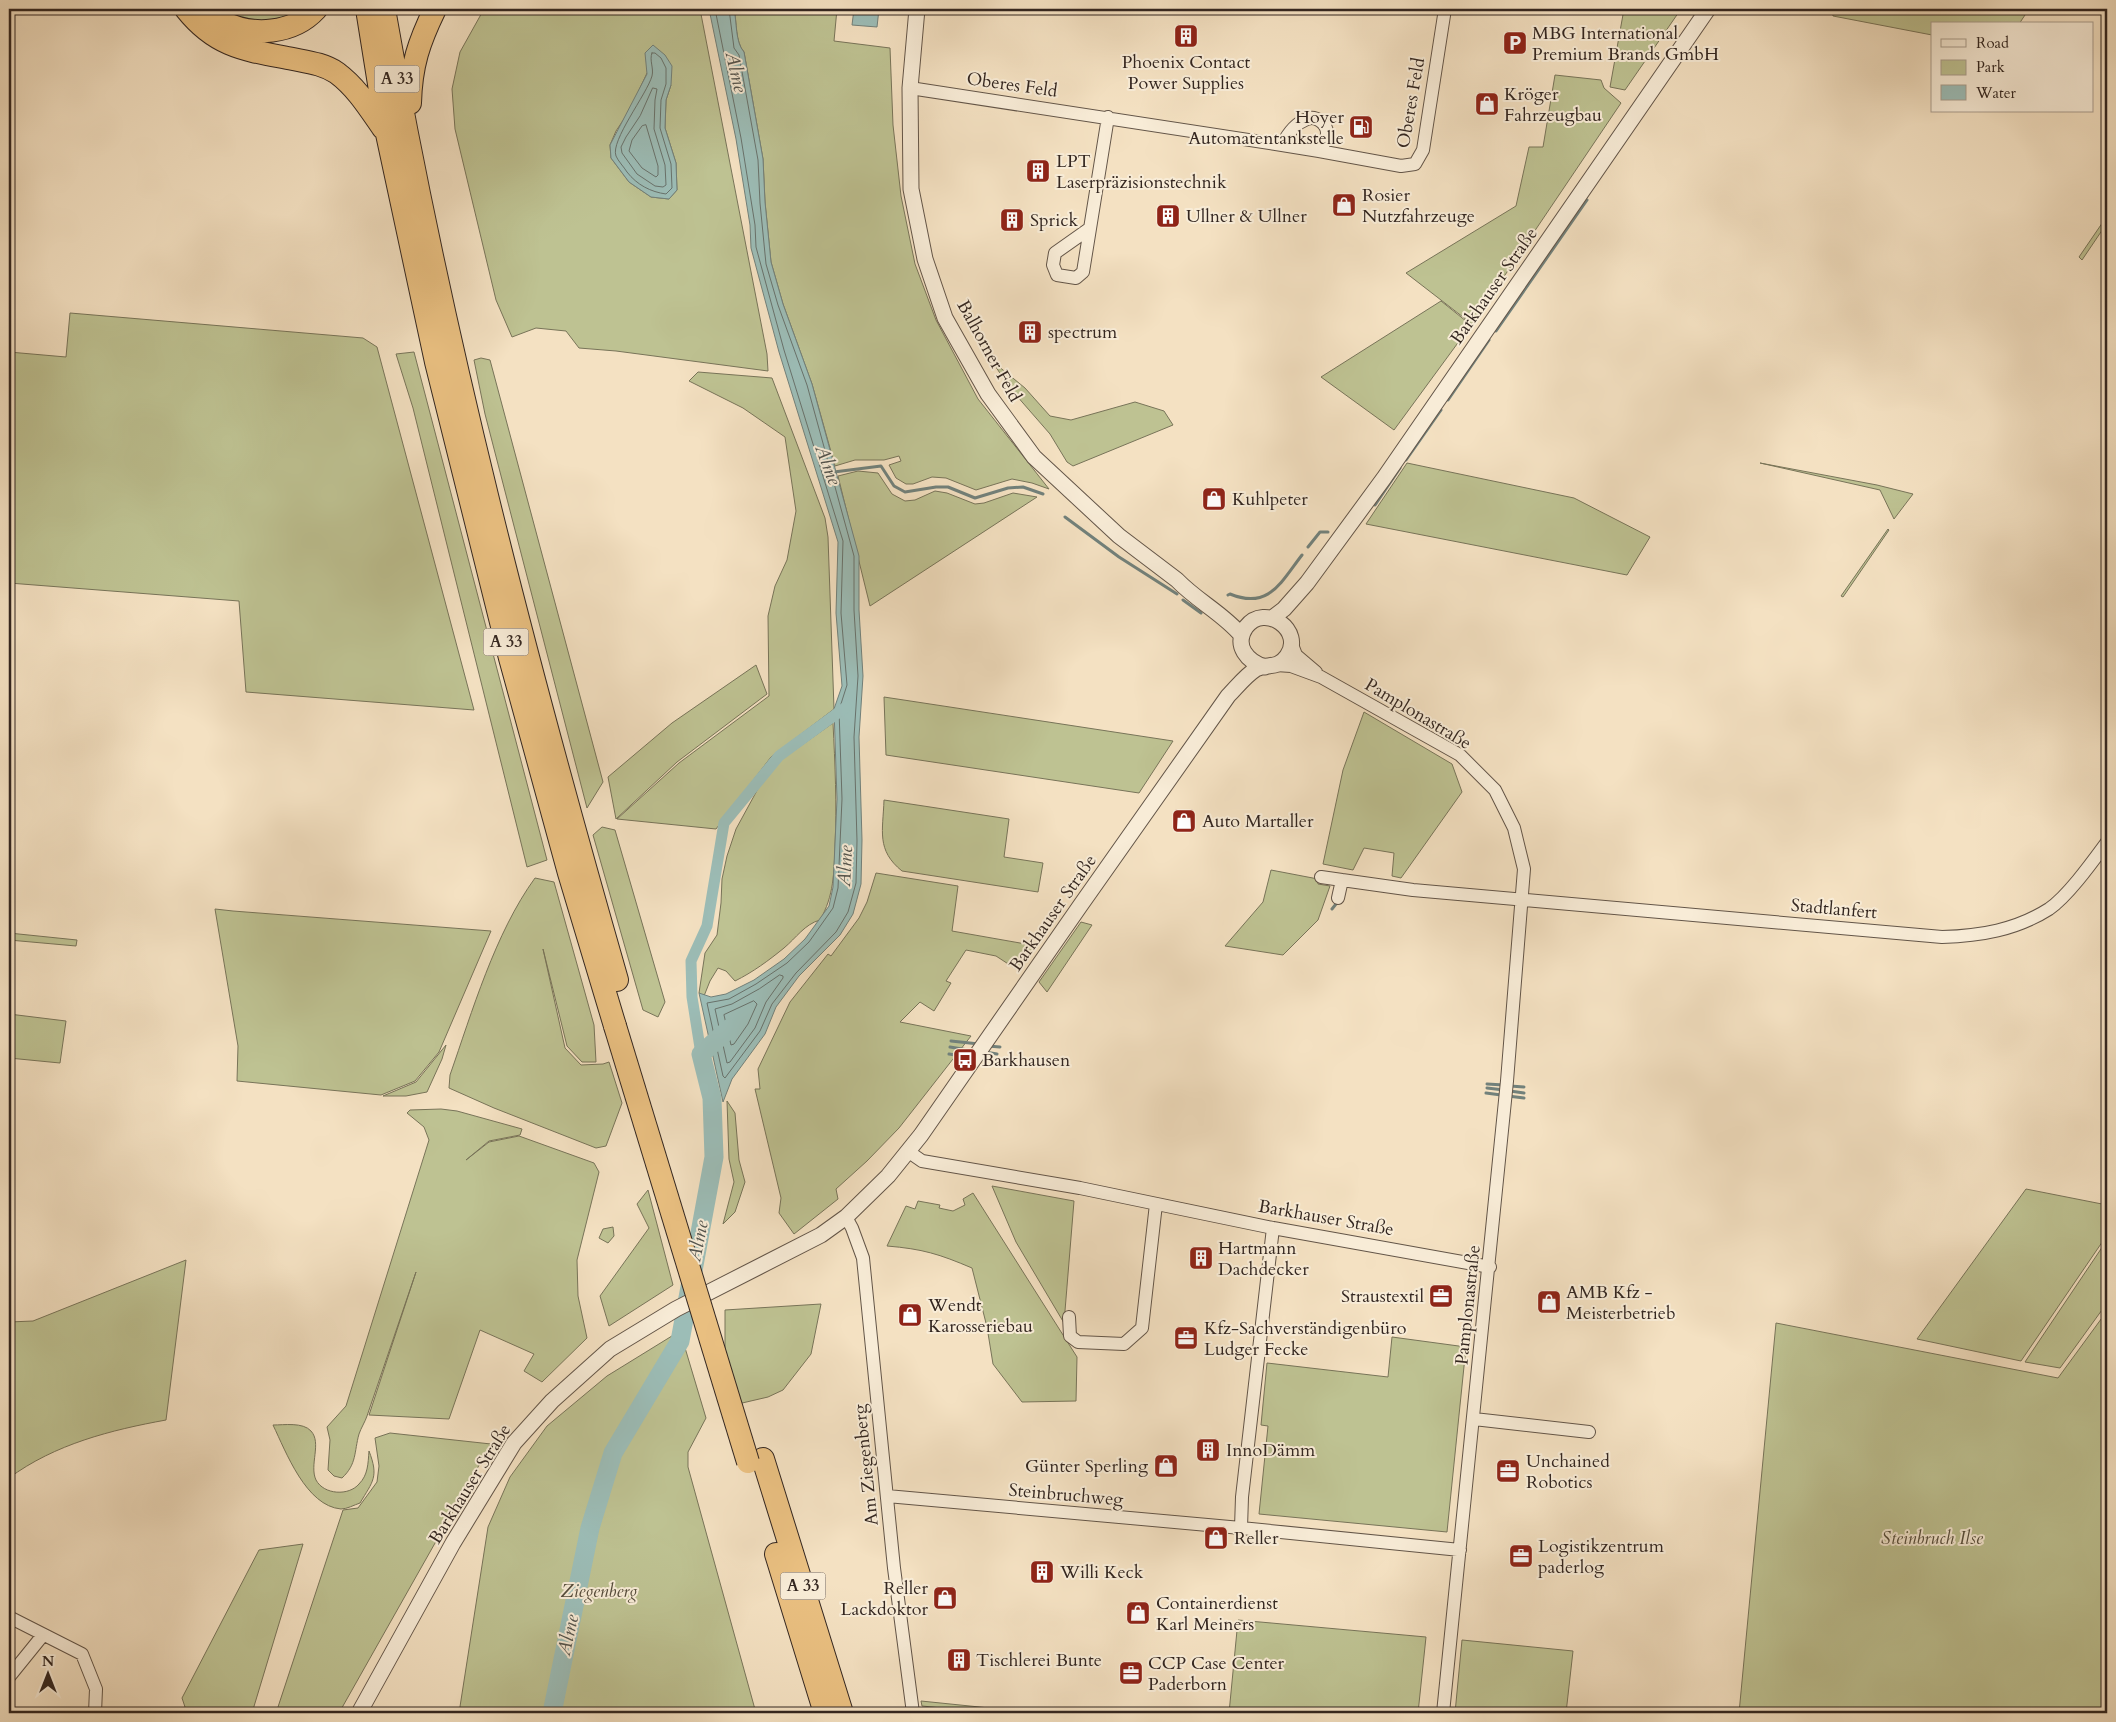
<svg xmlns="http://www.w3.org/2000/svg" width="2116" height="1722" viewBox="0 0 2116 1722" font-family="Cardo,serif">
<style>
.green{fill:#bec292;stroke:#787459;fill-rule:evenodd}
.water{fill:#9cbdb7;stroke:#72817b}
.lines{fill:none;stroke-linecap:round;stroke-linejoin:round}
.shore{stroke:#68726c;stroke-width:1}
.stream{stroke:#72817b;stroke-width:3}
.canal{stroke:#9cbdb7;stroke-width:11}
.river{stroke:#9cbdb7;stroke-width:19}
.minor-casing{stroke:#635548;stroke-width:14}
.tertiary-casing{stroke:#635548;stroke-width:17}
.motorway-casing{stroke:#332620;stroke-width:24}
.minor{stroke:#f8ecd7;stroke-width:12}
.tertiary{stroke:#f8ecd7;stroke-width:15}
.motorway{stroke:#eac081;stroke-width:22}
.motorway-bridge-casing{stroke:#332620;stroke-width:24;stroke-linecap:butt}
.motorway-bridge{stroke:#eac081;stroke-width:22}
.labels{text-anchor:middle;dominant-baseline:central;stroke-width:4;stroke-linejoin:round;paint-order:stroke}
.shield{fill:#f8ecd7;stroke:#6e6157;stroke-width:1}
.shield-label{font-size:16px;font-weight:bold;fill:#332620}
.poi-label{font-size:18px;fill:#332620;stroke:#f8ecd7;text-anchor:start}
.street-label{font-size:18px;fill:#332620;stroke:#f8ecd7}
.park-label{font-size:18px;font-style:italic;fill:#564d3c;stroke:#f8ecd7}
.water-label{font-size:19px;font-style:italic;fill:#52534d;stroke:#f8ecd7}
</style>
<rect width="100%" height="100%" fill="#f4e1c2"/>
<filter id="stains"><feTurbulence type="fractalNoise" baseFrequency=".004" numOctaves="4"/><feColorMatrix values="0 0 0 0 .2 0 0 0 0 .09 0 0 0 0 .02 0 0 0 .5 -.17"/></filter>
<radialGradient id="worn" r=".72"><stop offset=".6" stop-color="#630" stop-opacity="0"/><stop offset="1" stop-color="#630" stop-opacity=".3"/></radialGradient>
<path class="green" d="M222,9H299C293,15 268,24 259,23C248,21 230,16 222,9Z
M484,9H700L767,354L768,371L616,351L579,348L566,331L536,328L512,337L496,300L455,129L452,89L460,52ZM647,73L671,85L666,100L665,128L676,163L677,190L669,199L651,197L629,182L611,158L610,145L616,131L630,110Z
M734,9H837L834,41L890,48L893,125L901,196L915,264L936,320L978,399L1049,489L1032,483L1012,479L976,490L946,478L932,477L913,484H906L896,478L889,465L901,461L899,456L884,460H855L835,466L812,384L783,304L771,262L765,202L763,159L744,52C735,42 737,22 734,9Z
M1624,9H1681L1625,90L1610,87Z
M1832,9H2029L2019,24H1932V35L1833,16Z
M1555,75L1601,80L1604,88L1621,103L1472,324L1406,273L1516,206L1529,147H1543Z
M2107,216V223L2082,260L2079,257Z
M1441,301L1471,325L1394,430L1321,377Z
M70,313L363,338L377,347L474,710L246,692L239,601L9,583V352L66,357Z
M414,352L547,860L527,867L413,408L396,354Z
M481,358L490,360L603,782L587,808L485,414L474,360Z
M992,361L1025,388L1050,416L1071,420L1135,402L1164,411L1173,425L1073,466L1067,462L1050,434L1009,387Z
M698,372L772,378L825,518L828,537L834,709L771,757L716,829L617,819L679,763L769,696L768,616L775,586L787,560L796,511L785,437L743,408L689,381Z
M1407,463L1574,498L1650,537L1627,575L1366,524Z
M1760,463L1877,485L1913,494L1894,519L1880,490Z
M858,471L878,473L892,494L905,501L915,500L935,491L947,493L975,504L984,503L1013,493L1037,497L870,606L838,476Z
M1888,529L1889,530L1843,597L1841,596Z
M756,665L767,694L677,762L616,819L608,777L672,723Z
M884,697L1173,741L1139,793L886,755Z
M1364,712L1452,764L1462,792L1401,878L1392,876L1394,853L1364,848L1353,870L1323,864L1343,770Z
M833,723C835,764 837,805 835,846C834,872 834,896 820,920C805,924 796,938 784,948C768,961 753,972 735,981L726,971L718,968L710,981L704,996L699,993L705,953L717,935L721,903L722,879L727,856L736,829L760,785L782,759Z
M884,800L1009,819L1004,857L1043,863L1038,892L902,871C876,850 883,831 884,800Z
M602,827L615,830L665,1002L658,1017L643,1010L593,835Z
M1271,870L1318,879V884L1330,886L1318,920L1283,955L1225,946L1263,902Z
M876,873L958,886L952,931L1037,946L1019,971L996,956L966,950L946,981L951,983L934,1011L920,1002L900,1022L971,1036L899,1128L867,1161L836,1189L838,1199L794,1234L779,1213L781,1198L755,1089H760L758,1069L790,1002L828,954L831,956L859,918L867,902Z
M535,878L554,882L594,1025L596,1062H582L567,1046L543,949L565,1048L581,1065L603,1064L609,1062L622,1103L606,1146L596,1148L494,1108L449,1088L450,1075C472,1012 495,933 535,878Z
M215,909L233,911L491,931L439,1052L415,1081L381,1095L237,1081L238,1046Z
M1081,922L1092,925L1047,992L1039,982Z
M9,933L77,940L76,946L9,940Z
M9,1014L66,1021L60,1063L9,1058Z
M446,1045L442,1059L427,1092L406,1096H383L416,1082Z
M727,1101L735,1113L739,1160L745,1182L735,1212L723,1224L734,1182L729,1159Z
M441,1109L457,1111L522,1129L520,1135L489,1141L466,1160L489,1142L519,1136L594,1163L599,1172L577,1260L578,1296L587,1338L542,1382L524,1371L534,1354L480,1330L449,1419L369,1415L416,1272L367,1416C365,1422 361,1428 359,1434C354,1452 357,1464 342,1478L334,1476L328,1470L330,1440L327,1427L346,1406L429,1140L424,1127L407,1113L410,1110Z
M992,1186L1074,1201L1064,1323L1016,1242Z
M2026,1189L2107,1205V1235L2021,1361L1917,1339Z
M648,1190L673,1285L609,1326L600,1296L649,1228L637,1204Z
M973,1193L1077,1357L1076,1401L1022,1402L993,1364L987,1327L972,1268C939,1254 923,1249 887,1246L906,1206L915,1209L918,1201L940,1205L939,1208L953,1211L965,1205L963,1199Z
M613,1227L614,1236L608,1243L599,1238L603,1229Z
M2107,1240V1303L2060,1368L2025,1362Z
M186,1260L166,1420C111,1430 55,1444 9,1478V1322L33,1321Z
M821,1304L811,1354L783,1390L768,1397L725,1407V1310Z
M2107,1311V1713H1739L1776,1323L2058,1378Z
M680,1331L706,1418L688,1452V1467L756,1713H459L488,1527L510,1477L547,1426L607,1376Z
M1392,1337L1466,1347L1447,1532L1259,1514L1268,1426L1261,1425L1267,1363L1388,1377Z
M273,1425C284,1425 303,1422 311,1431C322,1443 309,1465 316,1480C324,1495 349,1496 359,1484C368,1475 368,1464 369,1451C379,1477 373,1481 360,1503C354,1505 347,1509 341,1509C306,1506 286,1452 273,1425Z
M390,1433L491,1444L339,1713H276L343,1510L358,1508L377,1482L379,1466L375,1438Z
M303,1544L252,1713H187L182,1698L259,1550Z
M1238,1620L1426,1637L1418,1713H1229Z
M1462,1640L1573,1651L1566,1713H1455Z
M921,1701L1038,1713H991L922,1706Z"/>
<path class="water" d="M709,9H734C737,22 735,42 744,52L763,159L765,202L771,262L783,304L812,384L859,556V610L863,676L859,737L862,840L861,884L853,914L840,935L799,976L776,1007L765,1034L732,1079L723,1102L699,993L711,997L726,994L754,980L784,959L805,939L829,906L833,887L837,799L834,709L842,686L836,613L838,542L779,352L751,248L750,225L736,139Z
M854,9H879L877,27L852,25Z
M653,45L665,55L672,66L671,85L666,100L665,128L676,163L677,190L669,199L651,197L629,182L611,158L610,145L647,74L645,53Z"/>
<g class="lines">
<path class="shore" d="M715,9L741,138L755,225L756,247L784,350L843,541L841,613L847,685L839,710L842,799L838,888L833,908L809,942L787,963L756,984L729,999L707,1003L723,1076L725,1078L760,1031L772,1004L796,973L836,932L848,912L856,883L857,841L854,737L858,676L854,610V556L807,385L778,305L766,264L760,203L758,160L739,55L734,48L729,9
M652,53H655L661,58L666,68V84L661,100L660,128L671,164L672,188L666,194C651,192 637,185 627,172C624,167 618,161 616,156C610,141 647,94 652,76C654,68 649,60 652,53Z
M653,88L657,89L655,100L654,129L665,165L666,185L663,187L655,186L637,174L622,153L621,147L626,137L640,116Z
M646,125L658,166V175L656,177L642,168L629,151L632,140L642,126Z
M780,975L783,976V978L766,1002L755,1028L730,1062L727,1063L715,1009L732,1004L759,989Z
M754,1001L757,1004L748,1024L734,1044L731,1045L724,1015Z"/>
<path class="stream" d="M1496,331L1587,200
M1448,400L1489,340
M1406,460L1441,410
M834,472L881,466L894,486L905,492L936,487H948L975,498L1008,488L1023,487L1043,494
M1375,505L1400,468
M1065,517L1119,557L1177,594
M1308,547L1320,532H1328
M1228,595L1230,594C1269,610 1281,582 1302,555
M1183,600L1201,613
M1332,909L1336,904
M951,1041L979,1044
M988,1046L1000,1047
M950,1047L974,1051
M985,1052L997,1054
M949,1054L968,1057
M980,1059L994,1061
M1487,1084L1504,1085
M1510,1086L1524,1087
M1487,1088L1504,1090
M1510,1091L1524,1093
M1486,1093L1501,1095
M1508,1096L1524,1098"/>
<path class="canal" d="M701,1054L692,997L691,961L707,926L724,823L779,756L846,707"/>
<path class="river" d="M552,1713L590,1528L613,1453L680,1341L714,1157L712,1098L701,1054L730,1028"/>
<defs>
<path id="minor" d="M910,88L1282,145C1287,135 1296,123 1307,119C1316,115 1327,124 1327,133C1327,140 1323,146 1319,151L1282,145
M1319,151L1401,166L1415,164L1423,150L1445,9
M1089,229L1055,253L1053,265L1057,275L1076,278L1083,272L1108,117
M1291,642L1296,655L1316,672
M1276,665L1291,666L1321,677L1460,755L1495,790L1514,828L1524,869L1507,1081L1443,1713
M1321,877L1342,880
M1338,898L1342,880L1413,890L1942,937C1980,936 2016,930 2049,909C2068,896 2093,861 2107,842
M909,1152L922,1161L1080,1188L1273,1228L1490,1267
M846,1217L852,1228L863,1258L894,1568L913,1713
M1069,1317L1070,1336L1078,1342L1124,1344L1142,1328L1156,1204
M1474,1419L1589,1432
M887,1496L1241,1528L1242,1497L1273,1228
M1241,1528L1460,1550
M9,1617L82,1654L96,1689L95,1713
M9,1677L43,1635"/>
<path id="tertiary" d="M917,9L910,88L911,189L925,259L945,318L988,394L1034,457L1119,536L1177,580C1197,601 1224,614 1242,636
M1272,618L1284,609L1307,583L1384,478L1708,9
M359,1713L453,1543L514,1443L552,1401L610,1349L676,1309L821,1235L846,1217L888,1176L921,1135L1080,906L1228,696C1237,687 1245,676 1256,669C1267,663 1277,670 1287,656C1305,631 1265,602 1246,627C1233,646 1248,662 1265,667"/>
<path id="motorway" d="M186,9C217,48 247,50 293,59C308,62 324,64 337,73C357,88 369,108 383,128
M204,9C210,13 216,19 223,22C253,37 293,34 316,9
M367,9L387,134L436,362L510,658L569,873L615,1026
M384,9C441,337 525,659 617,980
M410,103C411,65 419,42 435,9
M763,1459L842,1713
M776,1554L825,1713"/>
</defs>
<use href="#minor" class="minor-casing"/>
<use href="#tertiary" class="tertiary-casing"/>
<use href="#motorway" class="motorway-casing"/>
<use href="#minor" class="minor"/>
<use href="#tertiary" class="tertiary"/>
<use href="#motorway" class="motorway"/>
<defs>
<path id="motorway-bridge" d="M615,1026L748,1462"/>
</defs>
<use href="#motorway-bridge" class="motorway-bridge-casing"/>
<use href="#motorway-bridge" class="motorway-bridge"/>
</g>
<defs>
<symbol id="building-square" viewBox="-11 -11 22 22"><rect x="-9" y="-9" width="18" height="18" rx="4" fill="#8f2418" stroke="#f8ecd7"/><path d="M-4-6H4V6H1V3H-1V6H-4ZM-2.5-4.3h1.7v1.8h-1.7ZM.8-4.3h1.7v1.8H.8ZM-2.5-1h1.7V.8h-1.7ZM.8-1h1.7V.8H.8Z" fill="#fff"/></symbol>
<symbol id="parking-square" viewBox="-11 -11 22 22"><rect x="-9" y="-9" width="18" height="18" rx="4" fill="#8f2418" stroke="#f8ecd7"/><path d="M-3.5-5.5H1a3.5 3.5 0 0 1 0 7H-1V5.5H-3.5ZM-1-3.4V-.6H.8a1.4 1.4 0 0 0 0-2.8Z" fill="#fff"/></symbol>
<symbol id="shop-square" viewBox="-11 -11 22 22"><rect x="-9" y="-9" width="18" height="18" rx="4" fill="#8f2418" stroke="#f8ecd7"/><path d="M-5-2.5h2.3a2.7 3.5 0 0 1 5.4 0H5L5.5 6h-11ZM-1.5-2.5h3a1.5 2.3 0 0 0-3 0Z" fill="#fff"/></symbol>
<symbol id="fuel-square" viewBox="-11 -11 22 22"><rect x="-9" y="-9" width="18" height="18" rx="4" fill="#8f2418" stroke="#f8ecd7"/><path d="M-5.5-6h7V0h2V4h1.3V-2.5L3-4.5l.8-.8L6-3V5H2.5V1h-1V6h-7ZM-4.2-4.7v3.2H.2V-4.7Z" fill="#fff"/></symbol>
<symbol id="bus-square" viewBox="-11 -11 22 22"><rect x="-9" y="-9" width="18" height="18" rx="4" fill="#8f2418" stroke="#f8ecd7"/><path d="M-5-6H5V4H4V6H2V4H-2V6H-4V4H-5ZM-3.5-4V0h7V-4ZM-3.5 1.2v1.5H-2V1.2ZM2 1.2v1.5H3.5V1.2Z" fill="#fff"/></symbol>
<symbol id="office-square" viewBox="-11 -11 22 22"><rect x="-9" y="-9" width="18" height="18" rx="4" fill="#8f2418" stroke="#f8ecd7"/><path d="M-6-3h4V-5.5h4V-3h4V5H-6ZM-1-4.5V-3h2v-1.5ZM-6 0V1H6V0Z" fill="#fff"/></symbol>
</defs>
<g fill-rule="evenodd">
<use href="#building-square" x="1172" y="22" width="28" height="28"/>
<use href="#parking-square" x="1501" y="29" width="28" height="28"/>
<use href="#shop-square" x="1473" y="90" width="28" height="28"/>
<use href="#fuel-square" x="1347" y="113" width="28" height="28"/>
<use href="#building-square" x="1024" y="157" width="28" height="28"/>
<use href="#shop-square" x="1330" y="191" width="28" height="28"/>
<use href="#building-square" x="1154" y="202" width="28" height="28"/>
<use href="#building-square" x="998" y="206" width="28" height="28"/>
<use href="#building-square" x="1016" y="318" width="28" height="28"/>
<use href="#shop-square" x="1200" y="485" width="28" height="28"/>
<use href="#shop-square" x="1170" y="807" width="28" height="28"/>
<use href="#bus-square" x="951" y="1046" width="28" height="28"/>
<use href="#building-square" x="1187" y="1244" width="28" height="28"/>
<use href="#office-square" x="1427" y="1282" width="28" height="28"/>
<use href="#shop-square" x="1535" y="1288" width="28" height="28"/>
<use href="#shop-square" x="896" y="1301" width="28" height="28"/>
<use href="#office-square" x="1172" y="1324" width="28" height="28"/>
<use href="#building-square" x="1194" y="1436" width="28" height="28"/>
<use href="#shop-square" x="1152" y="1452" width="28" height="28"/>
<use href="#office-square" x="1494" y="1457" width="28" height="28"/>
<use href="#shop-square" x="1202" y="1524" width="28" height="28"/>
<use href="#office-square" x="1507" y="1542" width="28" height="28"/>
<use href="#building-square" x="1028" y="1558" width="28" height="28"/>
<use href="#shop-square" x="931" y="1584" width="28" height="28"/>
<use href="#shop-square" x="1124" y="1599" width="28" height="28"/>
<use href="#building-square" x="945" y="1646" width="28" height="28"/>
<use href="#office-square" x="1117" y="1659" width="28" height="28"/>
</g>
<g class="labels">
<g class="shield">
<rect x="374.5" y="65.5" width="45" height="27" rx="4"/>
<rect x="483.5" y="628.5" width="45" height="27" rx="4"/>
<rect x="780.5" y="1572.5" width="45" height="27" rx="4"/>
</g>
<g class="shield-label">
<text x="397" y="79">A 33</text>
<text x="506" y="642">A 33</text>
<text x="803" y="1586">A 33</text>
</g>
<g class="poi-label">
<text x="1532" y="33">MBG International<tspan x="1532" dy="21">Premium Brands GmbH</tspan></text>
<text x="1186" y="62" text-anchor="middle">Phoenix Contact<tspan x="1186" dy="21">Power Supplies</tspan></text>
<text x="1504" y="94">Kröger<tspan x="1504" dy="21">Fahrzeugbau</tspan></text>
<text x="1344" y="117" text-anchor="end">Hoyer<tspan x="1344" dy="21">Automatentankstelle</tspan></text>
<text x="1056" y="161">LPT<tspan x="1056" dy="21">Laserpräzisionstechnik</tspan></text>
<text x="1362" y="195">Rosier<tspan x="1362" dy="21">Nutzfahrzeuge</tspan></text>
<text x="1186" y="216">Ullner &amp; Ullner</text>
<text x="1030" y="220">Sprick</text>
<text x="1048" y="332">spectrum</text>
<text x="1232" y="499">Kuhlpeter</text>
<text x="1202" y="821">Auto Martaller</text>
<text x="982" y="1060">Barkhausen</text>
<text x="1218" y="1248">Hartmann<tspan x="1218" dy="21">Dachdecker</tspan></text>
<text x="1566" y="1292">AMB Kfz -<tspan x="1566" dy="21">Meisterbetrieb</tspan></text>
<text x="1424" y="1296" text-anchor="end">Straustextil</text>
<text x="928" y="1305">Wendt<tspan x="928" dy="21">Karosseriebau</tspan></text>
<text x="1204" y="1328">Kfz-Sachverständigenbüro<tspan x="1204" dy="21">Ludger Fecke</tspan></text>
<text x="1226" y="1450">InnoDämm</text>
<text x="1526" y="1461">Unchained<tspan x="1526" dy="21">Robotics</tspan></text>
<text x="1148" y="1466" text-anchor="end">Günter Sperling</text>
<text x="1234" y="1538">Reller</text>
<text x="1538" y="1546">Logistikzentrum<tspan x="1538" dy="21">paderlog</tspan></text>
<text x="1060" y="1572">Willi Keck</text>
<text x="928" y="1588" text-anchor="end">Reller<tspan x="928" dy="21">Lackdoktor</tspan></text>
<text x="1156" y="1603">Containerdienst<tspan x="1156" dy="21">Karl Meiners</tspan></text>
<text x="976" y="1660">Tischlerei Bunte</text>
<text x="1148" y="1663">CCP Case Center<tspan x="1148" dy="21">Paderborn</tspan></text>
</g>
<g class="street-label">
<text transform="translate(1012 85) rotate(8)">Oberes Feld</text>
<text transform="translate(1411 103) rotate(-80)">Oberes Feld</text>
<text transform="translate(1494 286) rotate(-55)">Barkhauser Straße</text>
<text transform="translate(989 351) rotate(61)">Balhorner Feld</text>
<text transform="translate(1418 714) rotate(31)">Pamplonastraße</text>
<text transform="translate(1834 909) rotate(5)">Stadtlanfert</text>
<text transform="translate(1053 913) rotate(-55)">Barkhauser Straße</text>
<text transform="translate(1326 1218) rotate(10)">Barkhauser Straße</text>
<text transform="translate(1468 1305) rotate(-84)">Pamplonastraße</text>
<text transform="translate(866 1465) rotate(-96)">Am Ziegenberg</text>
<text transform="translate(470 1484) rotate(-58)">Barkhauser Straße</text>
<text transform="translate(1066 1495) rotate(5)">Steinbruchweg</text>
</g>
<g class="park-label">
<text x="1932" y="1538">Steinbruch Ilse</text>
<text x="599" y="1591">Ziegenberg</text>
</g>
<g class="water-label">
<text transform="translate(736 72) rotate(77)">Alme</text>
<text transform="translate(828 465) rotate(69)">Alme</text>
<text transform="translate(845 866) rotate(-87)">Alme</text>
<text transform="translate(698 1241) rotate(-79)">Alme</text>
<text transform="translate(568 1635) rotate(-78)">Alme</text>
</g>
</g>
<rect width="2116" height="1722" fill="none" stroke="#f4e1c2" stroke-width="30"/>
<rect x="10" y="10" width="2096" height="1702" fill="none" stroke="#332620" stroke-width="2.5"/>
<rect x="15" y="15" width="2086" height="1692" fill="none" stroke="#332620"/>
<rect x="1931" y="22" width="162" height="90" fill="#f8ecd7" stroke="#a99d8e"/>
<rect x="1941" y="39" width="25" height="8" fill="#f8ecd7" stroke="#a99d8e"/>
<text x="1976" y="48" font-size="15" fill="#332620">Road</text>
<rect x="1941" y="60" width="25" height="15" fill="#bec292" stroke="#a99d8e"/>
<text x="1976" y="72" font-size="15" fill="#332620">Park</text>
<rect x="1941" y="85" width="25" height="15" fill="#9cbdb7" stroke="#a99d8e"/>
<text x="1976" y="98" font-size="15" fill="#332620">Water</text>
<g transform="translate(48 1674)" stroke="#f8ecd7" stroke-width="4" paint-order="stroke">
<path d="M0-4L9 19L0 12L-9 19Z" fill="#332620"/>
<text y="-8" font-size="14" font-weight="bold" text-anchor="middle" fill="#332620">N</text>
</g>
<rect width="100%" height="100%" filter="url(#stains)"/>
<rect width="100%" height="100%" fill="url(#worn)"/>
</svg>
